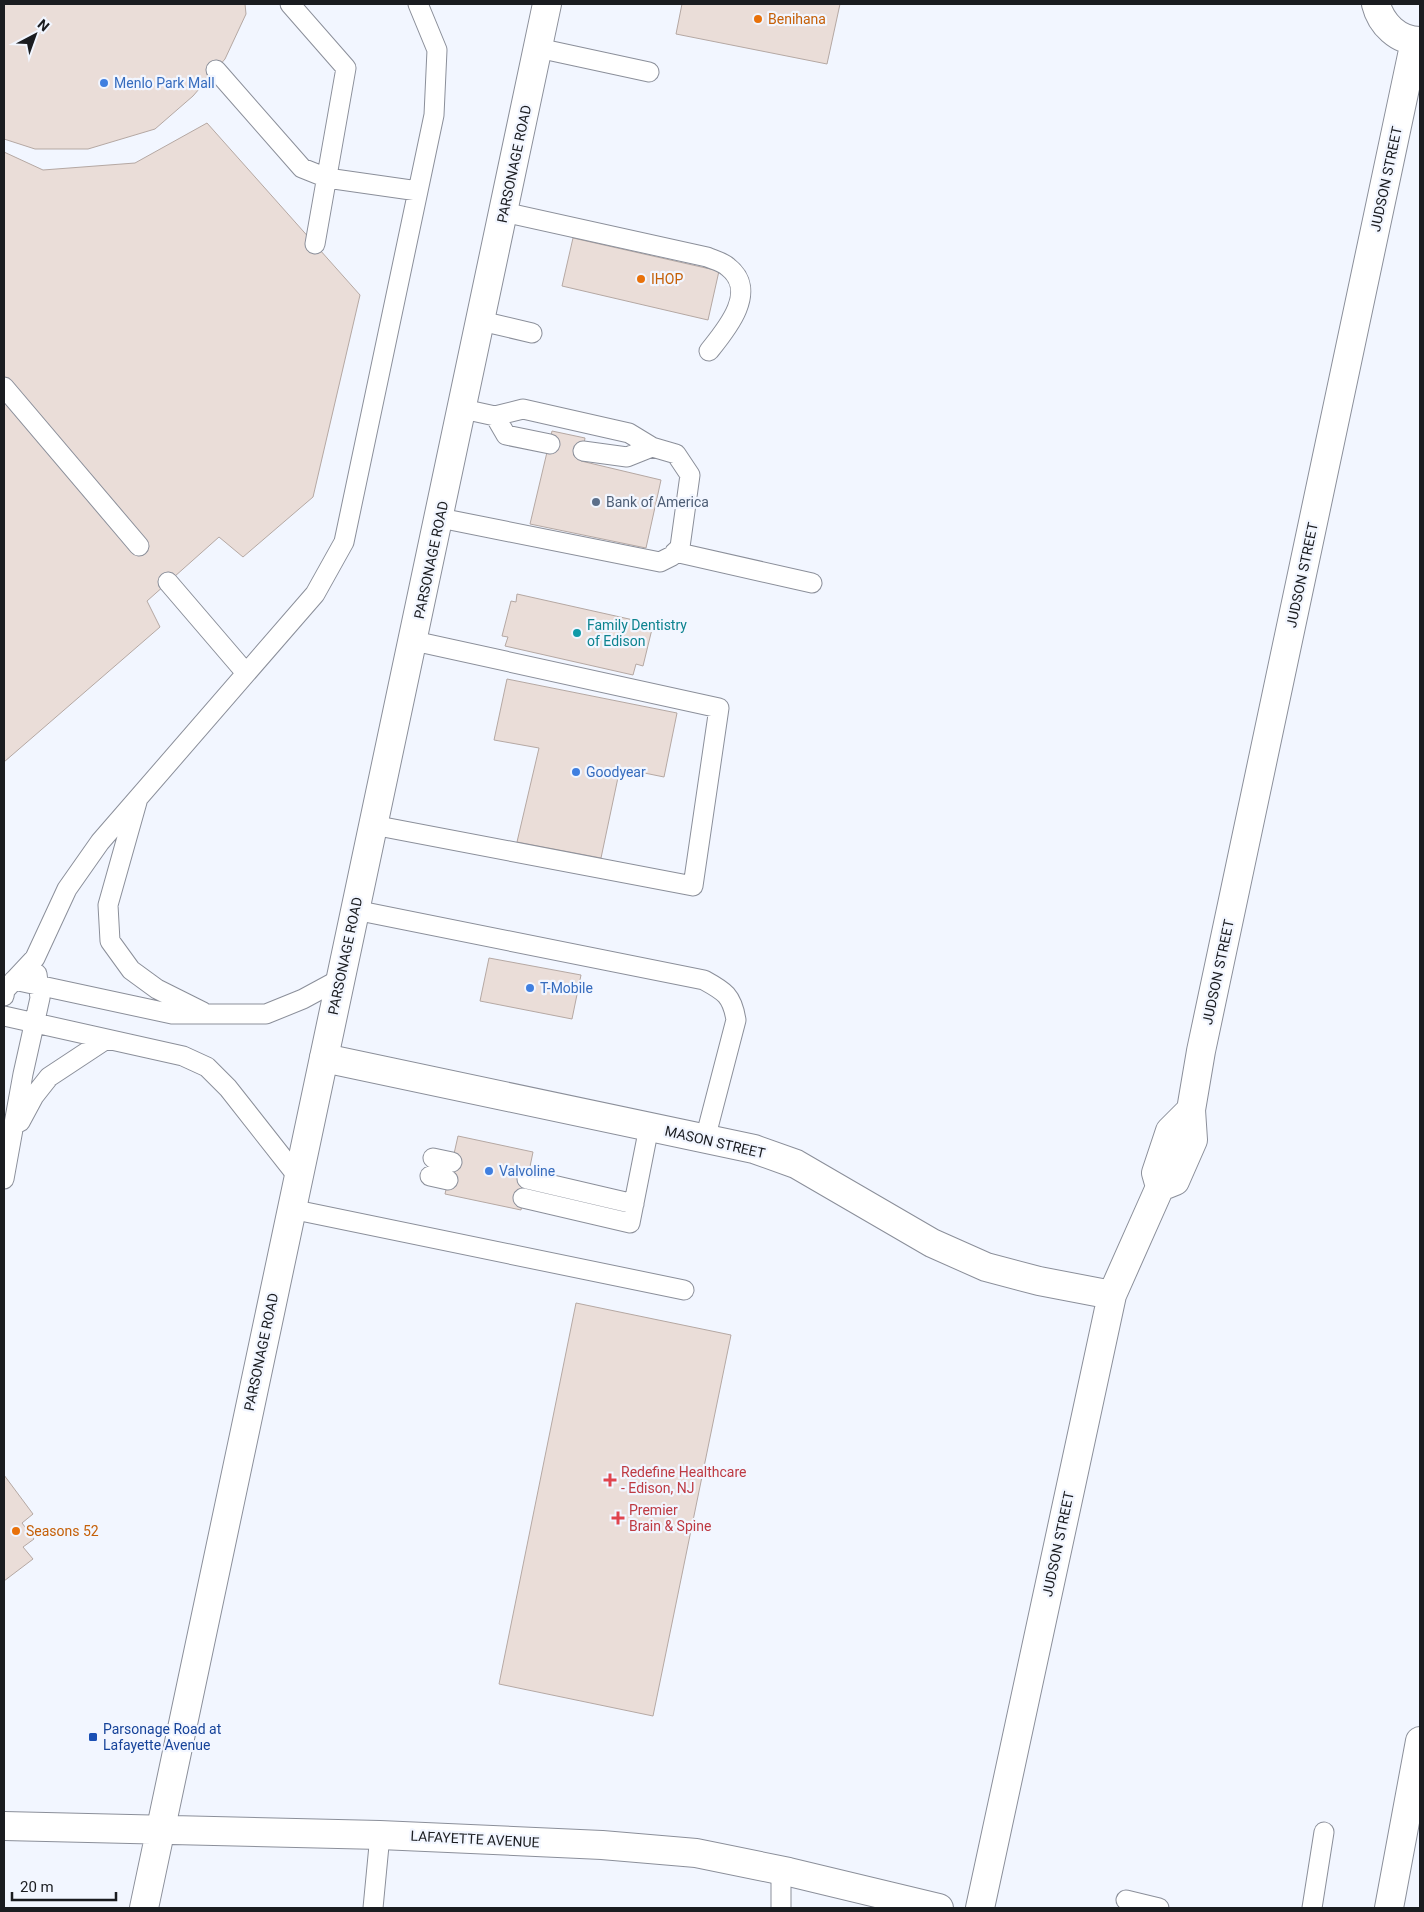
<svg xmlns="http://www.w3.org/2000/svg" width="1424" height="1912" viewBox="0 0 1424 1912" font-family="Roboto,sans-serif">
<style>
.building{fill:#eaddd8;stroke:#b5a8a3}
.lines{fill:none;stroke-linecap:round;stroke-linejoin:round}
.service-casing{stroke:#8b8f9a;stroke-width:21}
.minor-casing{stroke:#8b8f9a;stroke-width:30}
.tertiary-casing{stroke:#8b8f9a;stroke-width:30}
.service{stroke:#fff;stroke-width:19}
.minor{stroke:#fff;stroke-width:28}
.tertiary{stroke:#fff;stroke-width:28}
.food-dot{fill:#e8710a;stroke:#f2f6ff;stroke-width:2}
.shop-dot{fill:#3f7fe0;stroke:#f2f6ff;stroke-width:2}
.service-dot{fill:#5c6f8a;stroke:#f2f6ff;stroke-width:2}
.culture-dot{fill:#0f9aa8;stroke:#f2f6ff;stroke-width:2}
.health-dot{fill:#e0444e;stroke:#f2f6ff;stroke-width:2}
.transit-dot{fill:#1a4fb4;stroke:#f2f6ff;stroke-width:2}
.labels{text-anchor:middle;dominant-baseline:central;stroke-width:4.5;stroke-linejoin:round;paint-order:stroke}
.food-label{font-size:14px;fill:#c56008;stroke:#f2f6ff;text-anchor:start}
.shop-label{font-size:14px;fill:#366cbe;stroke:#f2f6ff;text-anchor:start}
.street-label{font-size:14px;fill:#1a1c20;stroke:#f2f6ff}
.service-label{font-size:14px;fill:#4e5e75;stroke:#f2f6ff;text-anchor:start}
.culture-label{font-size:14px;fill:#0d838f;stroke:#f2f6ff;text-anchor:start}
.health-label{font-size:14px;fill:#be3a42;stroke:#f2f6ff;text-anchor:start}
.transit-label{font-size:14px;fill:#164399;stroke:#f2f6ff;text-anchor:start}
</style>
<rect width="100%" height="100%" fill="#f2f6ff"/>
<path class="building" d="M4,4H245L246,14L225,59L193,96L155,129L88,149H35L4,139Z
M682,4H840L827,64L676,34Z
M207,123L360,295L313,497L243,557L219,537L147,601L160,627L4,762V152L43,170L135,163Z
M573,238L719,271L708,320L562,286Z
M552,431L585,438L581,461L661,480L646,548L530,524Z
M517,594L647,623L646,629H652L643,666L636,664L633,675L505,646L508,637L502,636L511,601L516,602Z
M507,679L677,713L664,777L620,768L601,858L517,842L539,748L494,740Z
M489,958L581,975L572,1019L480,1001Z
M458,1136L533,1152L521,1210L445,1194Z
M576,1303L731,1335L653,1716L499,1684Z
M4,1475L33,1514L22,1523L34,1539L23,1547L33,1559L4,1581Z"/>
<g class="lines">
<defs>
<path id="service" d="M290,4L346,68L315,244
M538,48L649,72
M216,70L302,168L327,178L418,191
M503,212L707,257C714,260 723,262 728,267C759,291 726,330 709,351
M481,321L532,333
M4,387L139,546
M495,416L506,435L550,444
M583,451L627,457L652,447
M440,518L660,562L672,556L680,547L690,475L676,454L652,447L629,433L523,409L495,416L463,409
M675,552L812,583
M168,582L246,673
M137,802L108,905L110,941L131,970L157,989L203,1012
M373,825L693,886L719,708L414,641
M355,910L704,980C724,991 732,995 736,1020L705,1139
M14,980L172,1014H266L303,999L340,979
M4,996L5,990L35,958L67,889L100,842L315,594L344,542L434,115L437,50L418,4
M4,1016L183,1056L207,1067L228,1088L298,1177
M20,1122L34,1096L49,1077L105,1040
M433,1158L452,1162
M430,1176L448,1180
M4,1179L23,1074L40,998L37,974
M527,1179L634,1204
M523,1198L630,1223L649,1127
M291,1209L684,1290
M1126,1900L1159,1908
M373,1908L380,1835
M781,1908V1870
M1312,1908L1324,1832"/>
<path id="minor" d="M1376,4C1381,24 1398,41 1420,41
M324,1058L754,1149L796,1164L932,1243L986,1267L1039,1281L1112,1295
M1160,1187L1175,1181L1193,1140L1191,1110L1201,1051L1415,41
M980,1908L1112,1295L1160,1187L1156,1173L1170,1131L1191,1110
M1389,1908L1420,1741"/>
<path id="tertiary" d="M4,1826L380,1835L602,1845L696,1853L789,1872L939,1908
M144,1908L547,4"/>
</defs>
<use href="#service" class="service-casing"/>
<use href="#minor" class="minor-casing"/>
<use href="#tertiary" class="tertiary-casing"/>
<use href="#service" class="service"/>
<use href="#minor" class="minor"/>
<use href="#tertiary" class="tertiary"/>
</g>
<g class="food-dot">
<circle cx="758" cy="19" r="5"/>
<circle cx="641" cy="279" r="5"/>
<circle cx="16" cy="1531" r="5"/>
</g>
<g class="shop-dot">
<circle cx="104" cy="83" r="5"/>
<circle cx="576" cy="772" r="5"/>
<circle cx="530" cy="988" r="5"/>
<circle cx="489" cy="1171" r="5"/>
</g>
<circle class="service-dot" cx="596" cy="502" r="5"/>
<circle class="culture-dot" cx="577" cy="633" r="5"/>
<g class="health-dot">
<path d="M607.5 1472.5h5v5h5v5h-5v5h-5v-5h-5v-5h5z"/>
<path d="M615.5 1510.5h5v5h5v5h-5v5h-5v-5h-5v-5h5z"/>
</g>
<rect class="transit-dot" x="88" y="1732" width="10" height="10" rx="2.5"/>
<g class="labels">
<g class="food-label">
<text x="768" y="19">Benihana</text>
<text x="651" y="279">IHOP</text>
<text x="26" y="1531">Seasons 52</text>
</g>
<g class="shop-label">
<text x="114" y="83">Menlo Park Mall</text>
<text x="586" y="772">Goodyear</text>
<text x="540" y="988">T-Mobile</text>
<text x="499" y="1171">Valvoline</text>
</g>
<g class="street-label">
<text transform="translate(514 164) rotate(-78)">PARSONAGE ROAD</text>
<text transform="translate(1386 179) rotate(-78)">JUDSON STREET</text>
<text transform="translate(431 560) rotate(-78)">PARSONAGE ROAD</text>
<text transform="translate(1302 575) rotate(-78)">JUDSON STREET</text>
<text transform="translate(345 956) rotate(-78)">PARSONAGE ROAD</text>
<text transform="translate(1218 972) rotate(-78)">JUDSON STREET</text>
<text transform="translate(715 1142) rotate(13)">MASON STREET</text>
<text transform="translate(261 1352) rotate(-78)">PARSONAGE ROAD</text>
<text transform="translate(1058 1544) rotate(-78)">JUDSON STREET</text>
<text transform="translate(475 1839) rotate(3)">LAFAYETTE AVENUE</text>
</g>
<g class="service-label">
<text x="606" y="502">Bank of America</text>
</g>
<g class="culture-label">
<text x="587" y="625">Family Dentistry<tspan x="587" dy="16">of Edison</tspan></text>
</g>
<g class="health-label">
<text x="621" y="1472">Redefine Healthcare<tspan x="621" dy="16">- Edison, NJ</tspan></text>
<text x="629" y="1510">Premier<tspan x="629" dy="16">Brain &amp; Spine</tspan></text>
</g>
<g class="transit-label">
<text x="103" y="1729">Parsonage Road at<tspan x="103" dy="16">Lafayette Avenue</tspan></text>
</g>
</g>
<rect width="1424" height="1912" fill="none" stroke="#1a1c20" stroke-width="10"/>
<g transform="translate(35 35) rotate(41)" stroke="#f2f6ff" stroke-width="4" paint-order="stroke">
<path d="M0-4L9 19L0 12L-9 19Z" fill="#1a1c20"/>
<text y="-8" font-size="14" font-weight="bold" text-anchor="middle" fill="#1a1c20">N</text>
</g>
<path d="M12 1892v8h104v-8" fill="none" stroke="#1a1c20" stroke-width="2.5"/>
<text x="20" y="1892" font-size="15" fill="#1a1c20" stroke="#f2f6ff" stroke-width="4" paint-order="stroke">20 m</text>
</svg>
